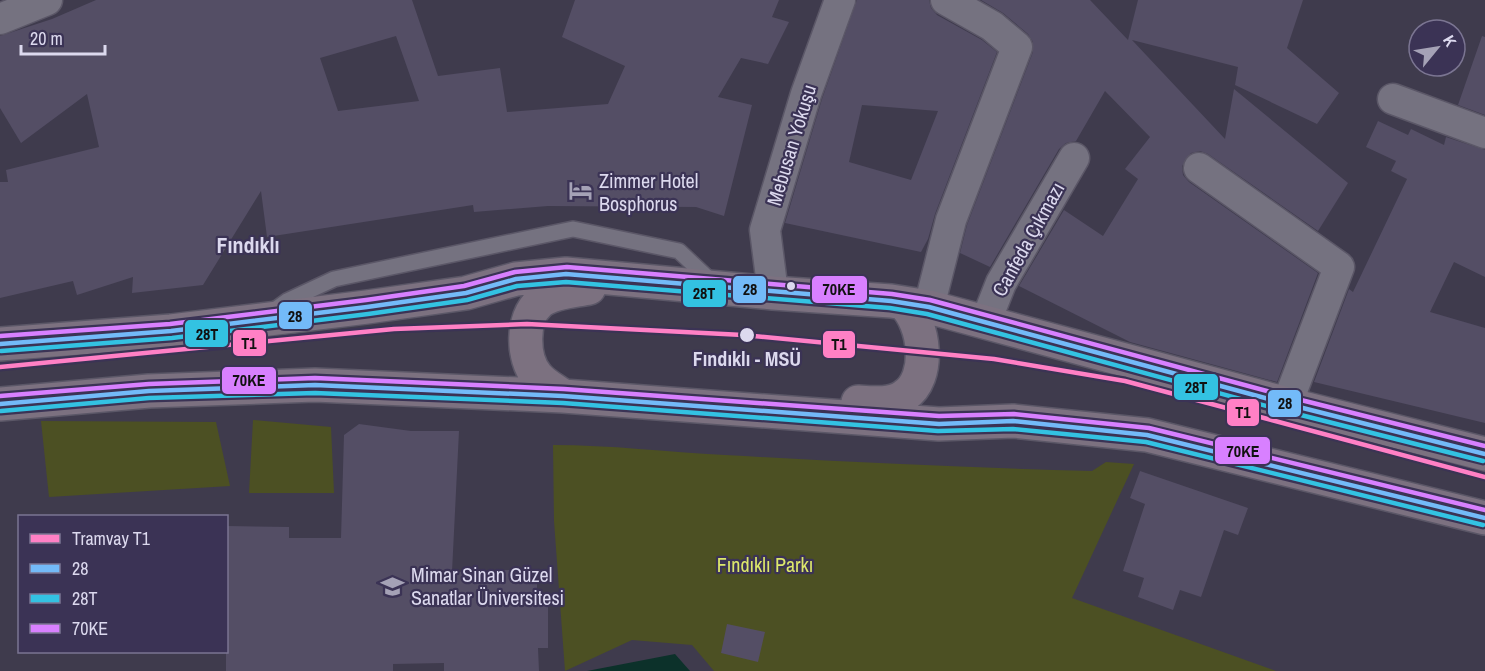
<svg xmlns="http://www.w3.org/2000/svg" width="1485" height="671" viewBox="0 0 1485 671" font-family="'Archivo Narrow',sans-serif">
<style>
.green{fill:#4c5023}
.water{fill:#0c312a}
.building{fill:#544e65;fill-rule:evenodd}
.lines{fill:none;stroke-linecap:round;stroke-linejoin:round}
.service-casing{stroke:#5b5767;stroke-width:18}
.minor-casing{stroke:#5b5767;stroke-width:33}
.primary-casing{stroke:#5b5767;stroke-width:36}
.service{stroke:#757280;stroke-width:15}
.minor{stroke:#757280;stroke-width:30}
.primary{stroke:#7c7180;stroke-width:33}
.bus-1-casing{stroke:#3b3355;stroke-width:9}
.bus-2-casing{stroke:#3b3355;stroke-width:9}
.bus-3-casing{stroke:#3b3355;stroke-width:9}
.bus-1{stroke:#73baf8;stroke-width:4.5}
.bus-2{stroke:#33c2e2;stroke-width:4.5}
.bus-3{stroke:#d880ff;stroke-width:4.5}
.tram-1-casing{stroke:#3b3355;stroke-width:9}
.tram-1{stroke:#ff80c5;stroke-width:4.5}
.bus-dot{fill:#dcd9ee;stroke:#3b3355;stroke-width:2}
.labels{text-anchor:middle;dominant-baseline:central;stroke-width:4.5;stroke-linejoin:round;paint-order:stroke}
.street-label{font-size:20px;fill:#dcd9ee;stroke:#3b3355}
.poi-label{font-size:20px;fill:#dcd9ee;stroke:#3b3355;text-anchor:start}
.stop-label{font-size:20px;font-weight:bold;fill:#dcd9ee;stroke:#3b3355}
.park-label{font-size:20px;fill:#dde86b;stroke:#3b3355}
.quarter-label{font-size:22px;font-weight:bold;fill:#dcd9ee;stroke:#3b3355}
.line-badge{stroke:#3b3355;stroke-width:2}
.pale-badge-label{font-size:16px;text-anchor:middle;font-weight:bold;fill:#111}
</style>
<rect width="100%" height="100%" fill="#3f3b4d"/>
<path class="green" d="M253,420L331,427L334,493H249Z
M41,421L216,422L230,486L49,497Z
M553,445C610,445 667,452 725,455C847,462 969,468 1092,471L1106,462L1134,464L1072,598L1276,671H714L692,645L632,640L565,671L554,521Z"/>
<path class="water" d="M675,654L690,671H587Z"/>
<path class="building" d="M96,0H412L438,76L500,68L507,112L608,104L625,66L562,37L575,0H779L772,17L789,22L768,64L741,58L718,97L752,105L724,216L696,207L548,206L474,212L473,205L267,237L261,191L203,285L132,293L133,277L77,295L73,281L0,298V182H8L6,170L99,147L87,94L21,143L0,108V36L52,19ZM396,36L419,101L338,111L320,58Z
M857,0H929L931,8L937,15L982,40L997,52L935,214L928,239L921,252L785,223L822,99ZM862,105L938,111L911,180L849,162Z
M981,0H1090L1128,40L1138,0H1303L1287,48L1339,93L1317,124L1235,85L1238,67L1132,40L1225,139L1234,89L1348,183L1318,231L1208,154L1200,151L1191,153L1182,166L1183,175L1189,182L1318,273L1277,382L1130,342L1019,286L1064,210L1103,236L1138,179L1125,169L1150,137L1105,91L1076,141L1066,143L1059,149L990,267L960,253L967,225L1033,52V42L1028,34L1003,13Z
M1482,36L1485,37V115L1458,105Z
M1378,121L1408,135L1411,129L1444,145L1446,137L1485,150V277L1454,262L1430,312L1485,328V423L1314,382L1349,289L1353,292L1407,179L1391,171L1396,161L1366,147Z
M359,424L411,431H459L452,572L537,569V606H548V648H538L539,671H444V663L393,664V671H226V526L289,527V538H341L344,435Z
M1140,471L1248,508L1238,535L1224,530L1201,597L1180,590L1173,610L1138,597L1144,578L1123,571L1145,504L1130,498Z
M727,624L765,632L758,662L721,653Z"/>
<g class="lines">
<defs>
<path id="service" d="M272,312L287,301L334,279L573,229L679,251L712,282"/>
<path id="minor" d="M0,19L47,0
M1393,99L1485,133
M1199,168L1339,267L1287,404
M773,293L765,230L806,94L840,0
M929,307L951,220L1017,47L992,26L946,0
M986,321L1001,283L1074,158"/>
<path id="primary" d="M0,344L171,331L367,307L466,293L516,279L566,274L773,293L891,301L929,307L1287,404L1485,454
M563,396C555,390 543,384 537,376C522,358 521,318 540,302C552,292 574,291 589,288
M858,402C873,403 891,405 904,396C932,378 925,323 903,303
M0,404L149,391L315,385L563,396L939,424L1013,421L1147,435L1485,518"/>
</defs>
<use href="#service" class="service-casing"/>
<use href="#minor" class="minor-casing"/>
<use href="#primary" class="primary-casing"/>
<use href="#service" class="service"/>
<use href="#minor" class="minor"/>
<use href="#primary" class="primary"/>
<defs>
<path id="bus-1" d="M0,344L171,331L367,307L466,293L516,279L566,274L891,301L929,307L1287,404L1485,454
M0,404L149,391L315,385L563,396L939,424L1013,421L1147,435L1485,518"/>
<path id="bus-2" d="M1,351L172,338L368,314L467,300L517,286L566,282L890,308L927,314L1285,411L1483,461
M1,411L149,398L315,393L563,403L938,431L1013,429L1146,442L1483,525"/>
<path id="bus-3" d="M0,336L170,324L366,300L464,286L515,272L567,267L892,294L930,300L1289,397L1485,446
M0,396L149,384L315,378L564,389L939,416L1014,414L1149,428L1485,510"/>
</defs>
<use href="#bus-1" class="bus-1-casing"/>
<use href="#bus-2" class="bus-2-casing"/>
<use href="#bus-3" class="bus-3-casing"/>
<use href="#bus-1" class="bus-1"/>
<use href="#bus-2" class="bus-2"/>
<use href="#bus-3" class="bus-3"/>
<defs>
<path id="tram-1" d="M0,367L394,329L527,324L743,335L994,359L1125,381L1485,477"/>
</defs>
<use href="#tram-1" class="tram-1-casing"/>
<use href="#tram-1" class="tram-1"/>
</g>
<defs>
<symbol id="hotel-bare" viewBox="-9 -9 18 18"><path d="M-6-4.5h1.5V1H6V5H4.5V3h-9V5H-6ZM-4 0a1.8 1.8 0 1 1 3.6 0ZM.5 0V-2.5h3Q6-2.5 6 0Z" fill="#a5a2b6" stroke="#3b3355" stroke-width="2.5" paint-order="stroke"/></symbol>
<symbol id="university-bare" viewBox="-9 -9 18 18"><path d="M0-5L7-2L0 1L-7-2ZM-4 1L0 2.5L4 1V4Q0 6-4 4Z" fill="#a5a2b6" stroke="#3b3355" stroke-width="2.5" paint-order="stroke"/></symbol>
</defs>
<g fill-rule="evenodd">
<use href="#hotel-bare" x="564" y="174" width="33" height="33"/>
<use href="#university-bare" x="376" y="570" width="33" height="33"/>
</g>
<g class="bus-dot">
<circle cx="791" cy="286" r="5"/>
<circle cx="747" cy="335" r="8"/>
</g>
<g class="labels">
<g class="street-label">
<text transform="translate(791 145) rotate(-73)">Mebusan Yokuşu</text>
<text transform="translate(1028 239) rotate(-61)">Canfeda Çıkmazı</text>
</g>
<g class="poi-label">
<text x="599" y="180">Zimmer Hotel<tspan x="599" dy="23">Bosphorus</tspan></text>
<text x="411" y="574">Mimar Sinan Güzel<tspan x="411" dy="23">Sanatlar Üniversitesi</tspan></text>
</g>
<g class="stop-label">
<text x="747" y="358">Fındıklı - MSÜ</text>
</g>
<g class="park-label">
<text x="765" y="564">Fındıklı Parkı</text>
</g>
<g class="quarter-label">
<text x="248" y="245">Fındıklı</text>
</g>
</g>
<g class="line-badge">
<rect x="732" y="275" width="35" height="29" rx="6" fill="#73baf8"/>
<rect x="811" y="275" width="57" height="29" rx="6" fill="#d880ff"/>
<rect x="682" y="279" width="45" height="29" rx="6" fill="#33c2e2"/>
<rect x="278" y="301" width="35" height="29" rx="6" fill="#73baf8"/>
<rect x="184" y="319" width="45" height="29" rx="6" fill="#33c2e2"/>
<rect x="232" y="329" width="35" height="28" rx="6" fill="#ff80c5"/>
<rect x="822" y="330" width="34" height="29" rx="6" fill="#ff80c5"/>
<rect x="221" y="366" width="56" height="29" rx="6" fill="#d880ff"/>
<rect x="1173" y="373" width="46" height="28" rx="6" fill="#33c2e2"/>
<rect x="1267" y="389" width="35" height="29" rx="6" fill="#73baf8"/>
<rect x="1226" y="398" width="34" height="29" rx="6" fill="#ff80c5"/>
<rect x="1214" y="436" width="57" height="29" rx="6" fill="#d880ff"/>
</g>
<g class="pale-badge-label">
<text x="750" y="295">28</text>
<text x="839" y="295">70KE</text>
<text x="704" y="299">28T</text>
<text x="295" y="322">28</text>
<text x="207" y="340">28T</text>
<text x="249" y="349">T1</text>
<text x="839" y="350">T1</text>
<text x="249" y="386">70KE</text>
<text x="1196" y="393">28T</text>
<text x="1285" y="409">28</text>
<text x="1243" y="418">T1</text>
<text x="1243" y="457">70KE</text>
</g>
<rect x="18" y="515" width="210" height="138" fill="#3b3355" stroke="#7b7592" stroke-width="1.5"/>
<rect x="30" y="534" width="30" height="9" fill="#ff80c5" stroke="#7b7592" stroke-width="1.5"/>
<text x="72" y="545" font-size="18" fill="#dcd9ee">Tramvay T1</text>
<rect x="30" y="564" width="30" height="9" fill="#73baf8" stroke="#7b7592" stroke-width="1.5"/>
<text x="72" y="575" font-size="18" fill="#dcd9ee">28</text>
<rect x="30" y="594" width="30" height="9" fill="#33c2e2" stroke="#7b7592" stroke-width="1.5"/>
<text x="72" y="605" font-size="18" fill="#dcd9ee">28T</text>
<rect x="30" y="624" width="30" height="9" fill="#d880ff" stroke="#7b7592" stroke-width="1.5"/>
<text x="72" y="635" font-size="18" fill="#dcd9ee">70KE</text>
<g transform="translate(1437 48) rotate(60)"><circle r="28" fill="#3b3355" stroke="#7b7592" stroke-width="1.5"/>
<path d="M0-4.5L10 22L0 15L-10 22Z" fill="#a5a2b6"/>
<text y="-9" font-size="16" font-weight="bold" text-anchor="middle" fill="#dcd9ee">K</text>
</g>
<path d="M21 45v9h84v-9" fill="none" stroke="#dcd9ee" stroke-width="3"/>
<text x="30" y="45" font-size="18" fill="#dcd9ee" stroke="#3b3355" stroke-width="4.5" paint-order="stroke">20 m</text>
</svg>
